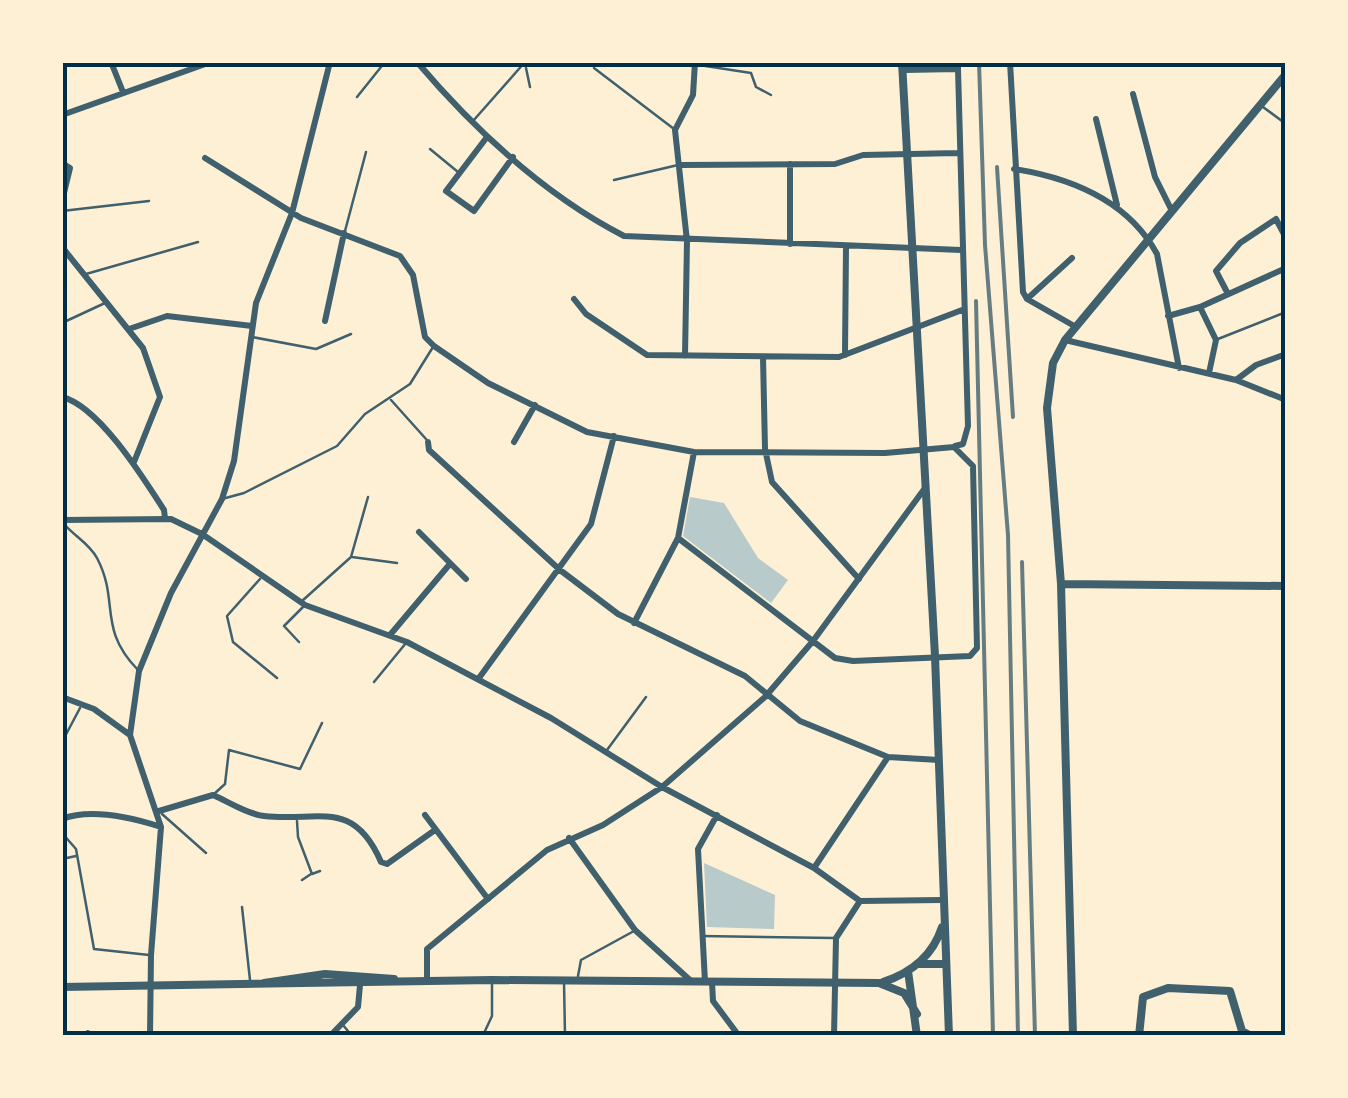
<svg xmlns="http://www.w3.org/2000/svg" width="1348" height="1098" viewBox="0 0 1348 1098" font-family="'Asap Condensed',sans-serif">
<style>
.green{fill:#b9caca}
.lines{fill:none;stroke-linecap:round;stroke-linejoin:round}
.service{stroke:#3f606c;stroke-width:2.5}
.minor{stroke:#3f606c;stroke-width:6}
.tertiary{stroke:#3f606c;stroke-width:8}
.rail{stroke:#657d81;stroke-width:4}
.neatline{fill:none;stroke:#003049;stroke-width:4}
</style>
<rect width="100%" height="100%" fill="#fdf0d5"/>
<path class="green" d="M690,497L724,503L758,558L788,580L771,603L683,536Z
M704,863L775,895L774,929L707,927Z"/>
<g class="lines">
<path class="service" d="M699,65L751,73L756,87L771,95
M526,68L530,87
M594,68L674,129
M357,97L385,62
M1263,107L1286,124
M473,121L525,62
M430,149L458,172
M614,180L678,165
M62,211L149,201
M345,231L366,152
M86,274L198,242
M62,323L105,303
M252,337L316,349L351,334
M1218,339L1286,312
M391,400L426,439
M222,499L244,493L337,446L365,414L410,384L433,347
M63,523C74,536 89,543 97,558C120,602 97,628 138,670
M352,557L397,563
M260,579L227,616L233,642L277,678
M302,601L351,557L368,497
M299,642L284,626L304,606
M374,682L406,643
M62,742L80,708
M607,750L646,697
M214,794L225,784L229,750L300,769L322,723
M162,814L206,853
M297,821L298,837L312,874L320,871
M62,833L76,849L94,949L149,955
M62,859L76,856
M302,880L311,874
M242,907L250,980
M702,936L834,938
M578,976L581,960L634,931
M564,981L565,1036
M343,1025L352,1036
M485,1031L492,1016V982"/>
<path class="minor" d="M111,62L123,92
M417,62C475,130 544,195 624,236L961,250
M1010,62L1023,292L1027,299L1076,327
M904,70L958,69V62
M1133,94L1155,177L1172,211
M62,115L211,62
M1096,119L1117,205
M487,137L446,191L474,211L513,157
M205,158L301,218L400,256L413,275L425,337L434,346L488,383L587,432L694,452L885,453L954,447L973,466L977,648L970,656L853,661L835,658L678,538
M62,163L70,168L62,201
M680,165L835,164L863,155L958,153
M1014,169C1071,178 1128,201 1157,254L1179,368
M790,244V164
M62,247L143,348L160,397L134,462
M1228,294L1216,271L1240,243L1276,219L1286,238
M574,299L586,314L647,355L839,357L962,310
M1027,299L1072,258
M1168,316L1200,307
M325,321L344,233
M129,329L167,316L252,326
M1065,340L1236,380L1286,400
M845,355L846,246
M685,356L687,241L675,130L693,95L695,62
M763,357L765,449L772,482L859,579
M1209,373L1216,340L1200,307L1286,268
M1236,380L1256,365L1286,354
M62,397C99,406 144,479 164,510L165,518
M428,442L429,450L560,570L618,614L745,676L800,721L888,757L939,760
M514,442L535,405
M955,446L963,444L968,426L958,69
M62,520L171,519L202,534L305,605L407,642L551,718L662,787L814,868L860,901L942,900
M419,532L466,579
M634,623L678,538L694,452
M390,635L449,565
M479,678L591,524L614,436
M62,697L94,709L130,735
M159,811L213,795C229,802 247,814 264,816C319,822 353,798 381,862L387,864L435,830
M425,815L488,899
M62,819C91,808 133,818 161,827
M569,838L635,930L691,981
M814,868L888,757
M427,981V949L547,850L603,825L662,787L765,697L813,641L925,488
M705,982L698,849L717,815
M712,982L713,1001L739,1036
M87,1036L88,1033
M150,1036L151,955L161,827L130,735L139,671L171,593L222,499L234,461L256,303L292,213L330,62
M330,1036L358,1007L360,985
M834,1036L836,938L860,901"/>
<path class="tertiary" d="M902,62L935,656L949,1036
M1061,584L1286,586
M917,964H946
M908,971L917,1036
M883,982C911,973 933,955 942,927
M264,983L325,974L394,979
M62,987L492,980L879,983L904,993L917,1014
M1073,1036L1061,584L1047,408L1053,363L1065,340L1286,74
M1139,1036L1143,997L1168,988L1230,991L1242,1031L1251,1036"/>
<path class="rail" d="M979,62L985,245L1008,535L1018,1036
M997,167L1013,417
M976,301L993,1036
M1022,562L1035,1036"/>
</g>
<rect width="1348" height="1098" fill="none" stroke="#fdf0d5" stroke-width="130"/>
<rect x="65" y="65" width="1218" height="968" class="neatline"/>
</svg>
